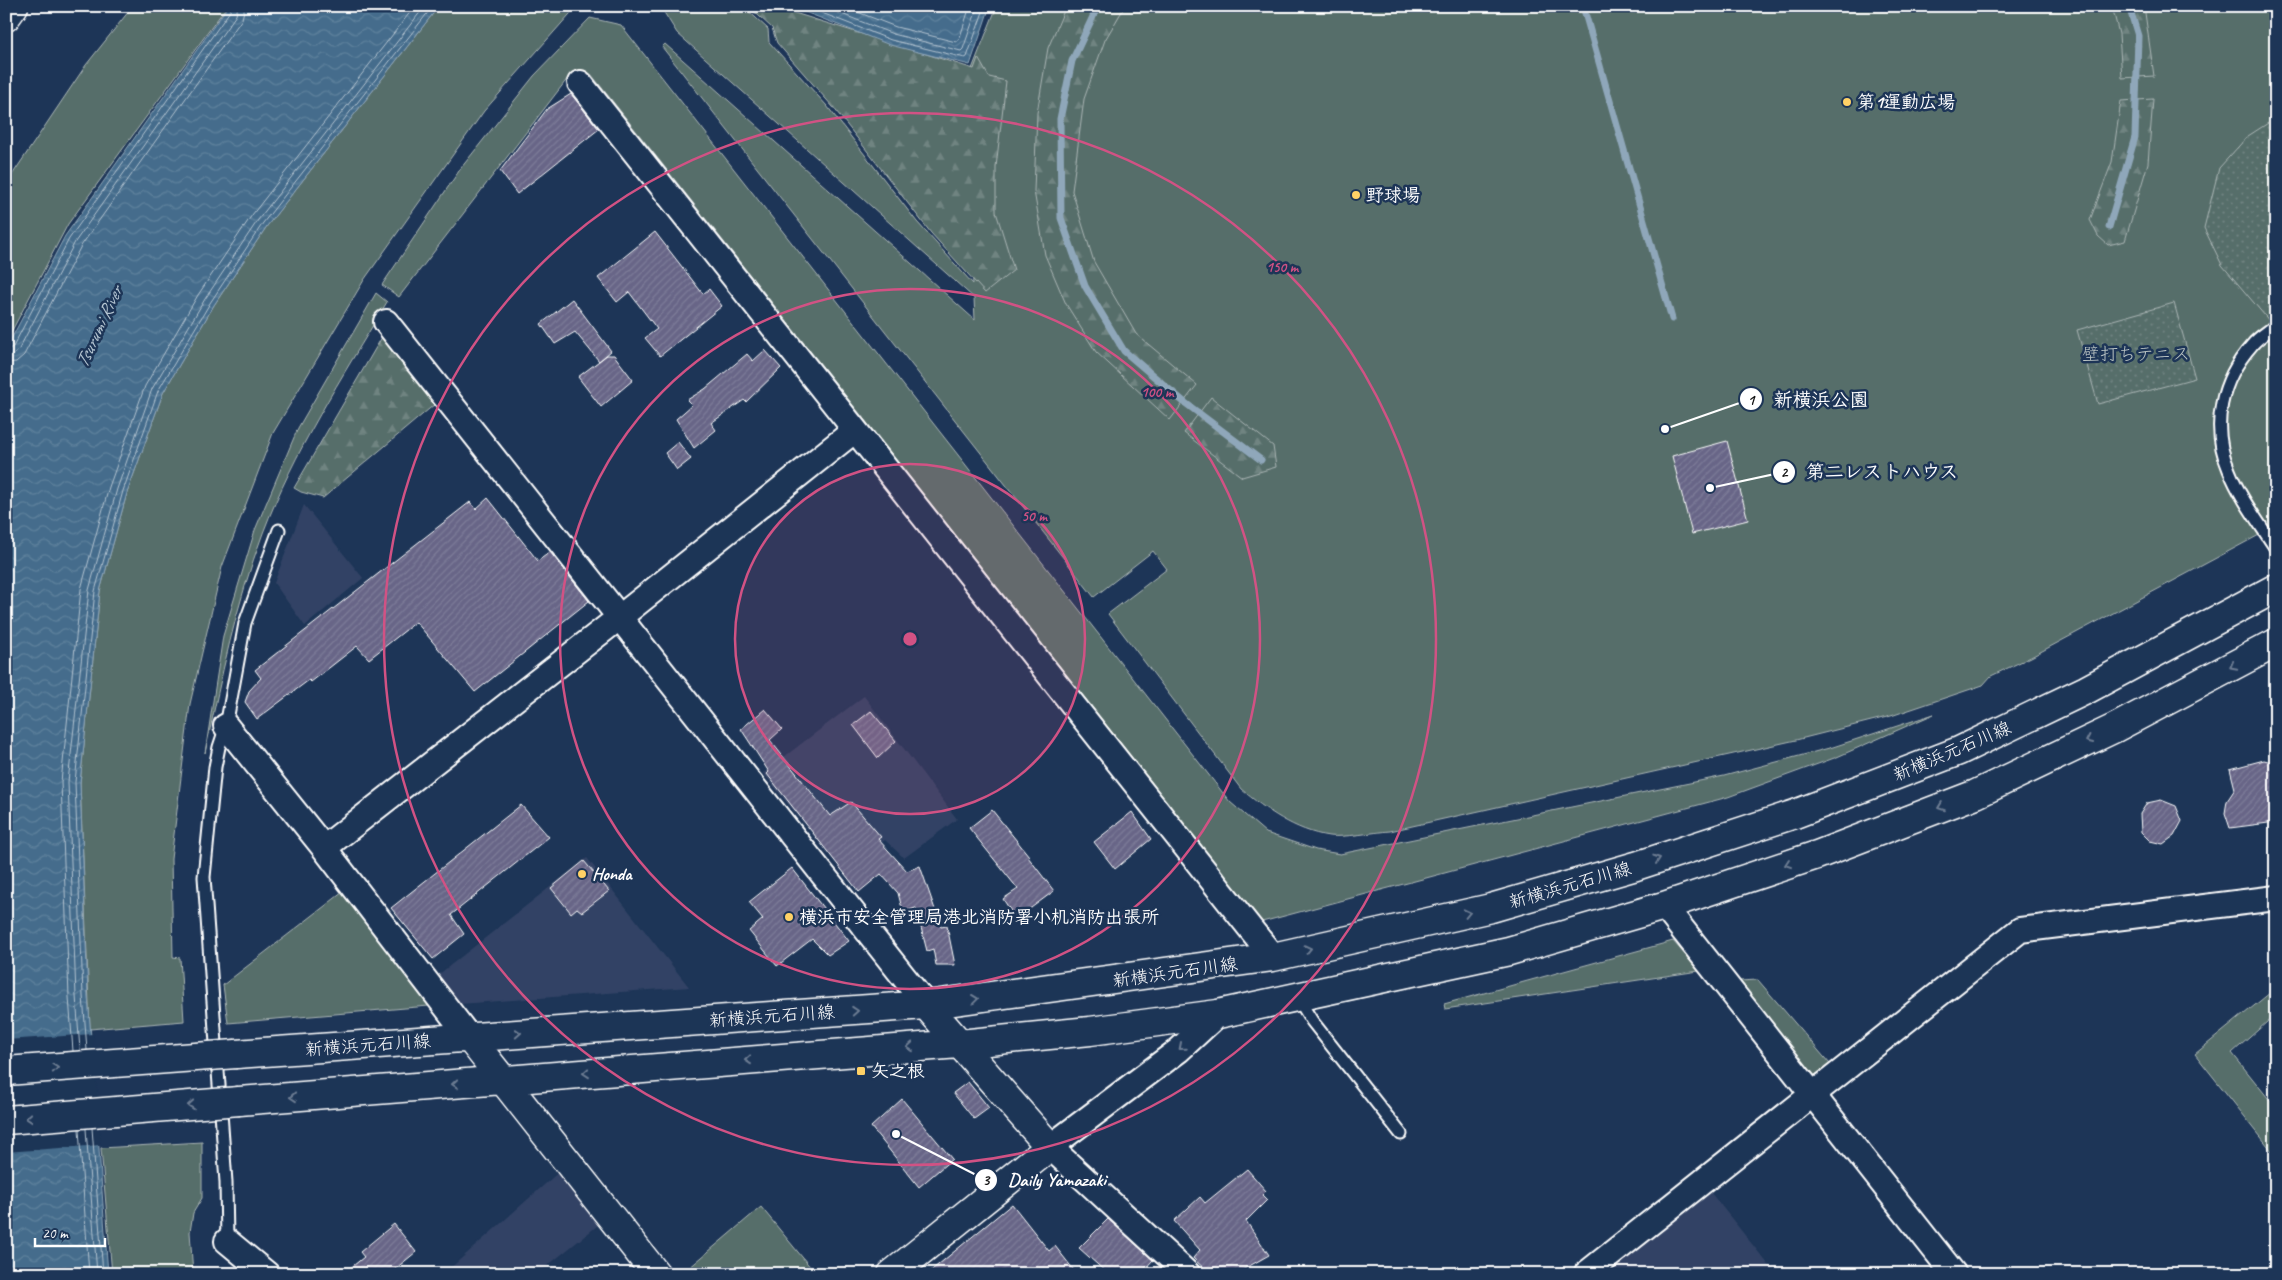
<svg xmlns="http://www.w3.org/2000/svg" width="2282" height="1280" viewBox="0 0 2282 1280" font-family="Caveat,'Klee One',sans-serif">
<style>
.built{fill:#334365}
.grass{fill:#576e6b;stroke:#abb6b5}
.forest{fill:url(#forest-firs);stroke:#abb6b5}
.park{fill:url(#park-dots);stroke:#abb6b5}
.water{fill:url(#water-waves);stroke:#8fa7ba}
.pier{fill:#1d3557}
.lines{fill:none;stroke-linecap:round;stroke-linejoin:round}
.shore{stroke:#b4c4d1;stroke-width:1}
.stream{stroke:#8fa7ba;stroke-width:7}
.building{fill:url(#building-hatch);stroke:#fff}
.lane-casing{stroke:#fff;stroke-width:15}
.street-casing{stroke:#fff;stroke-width:28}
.secondary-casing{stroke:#fff;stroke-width:31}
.highway-casing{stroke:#fff;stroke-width:31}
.lane{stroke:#1d3557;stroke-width:11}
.street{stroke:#1d3557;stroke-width:24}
.secondary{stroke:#1d3557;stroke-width:28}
.highway{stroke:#1d3557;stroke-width:28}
.secondary-bridge-casing{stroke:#fff;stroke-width:31;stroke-linecap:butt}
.secondary-bridge{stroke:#1d3557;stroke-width:28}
.oneway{stroke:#6c7c92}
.ring{fill:none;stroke:#d15284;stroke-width:2.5}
.poi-dot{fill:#ffd166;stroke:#1d3557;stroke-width:2}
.labels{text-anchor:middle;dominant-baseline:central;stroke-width:5;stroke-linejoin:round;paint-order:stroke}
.poi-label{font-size:18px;font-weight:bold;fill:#fff;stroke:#1d3557;text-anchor:start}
.park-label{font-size:18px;fill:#bcc5c4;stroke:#1d3557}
.street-label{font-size:18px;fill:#fff;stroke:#1d3557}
.water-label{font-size:19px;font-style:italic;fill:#b4c4d1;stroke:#1d3557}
.centre{fill:#d15284;stroke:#1d3557;stroke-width:2.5}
.ring-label{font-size:15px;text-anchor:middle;font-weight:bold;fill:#d15284;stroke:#1d3557;stroke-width:5;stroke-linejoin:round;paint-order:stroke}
.leader{fill:none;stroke:#fff;stroke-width:2}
.callout-dot{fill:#fff;stroke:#1d3557;stroke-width:2}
.mark-label{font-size:15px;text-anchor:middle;font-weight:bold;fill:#111}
.callout-label{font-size:19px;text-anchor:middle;font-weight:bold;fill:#fff;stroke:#1d3557;stroke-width:5;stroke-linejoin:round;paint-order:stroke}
</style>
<defs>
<pattern id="forest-firs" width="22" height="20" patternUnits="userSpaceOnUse" patternTransform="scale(1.25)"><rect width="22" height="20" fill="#576e6b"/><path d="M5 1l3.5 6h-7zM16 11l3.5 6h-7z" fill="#708481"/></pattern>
<pattern id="park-dots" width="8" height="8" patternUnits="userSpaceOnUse" patternTransform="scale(1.25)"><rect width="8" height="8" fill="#576e6b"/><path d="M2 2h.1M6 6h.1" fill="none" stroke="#708481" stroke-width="1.8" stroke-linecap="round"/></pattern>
<pattern id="water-waves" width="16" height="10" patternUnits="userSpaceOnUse" patternTransform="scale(1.25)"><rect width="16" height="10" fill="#446c8c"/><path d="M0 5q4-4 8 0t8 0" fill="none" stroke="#60829d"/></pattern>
<pattern id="building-hatch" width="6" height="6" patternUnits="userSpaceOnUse" patternTransform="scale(1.25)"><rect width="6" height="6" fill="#676587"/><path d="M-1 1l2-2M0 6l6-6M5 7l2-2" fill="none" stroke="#7e7c99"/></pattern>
</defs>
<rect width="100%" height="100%" fill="#1d3557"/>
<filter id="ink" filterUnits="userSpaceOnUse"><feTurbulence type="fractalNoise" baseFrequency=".02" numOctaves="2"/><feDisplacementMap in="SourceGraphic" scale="10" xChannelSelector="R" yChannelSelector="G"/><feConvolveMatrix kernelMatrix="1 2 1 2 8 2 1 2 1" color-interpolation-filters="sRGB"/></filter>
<g filter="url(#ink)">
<path class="built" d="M304,505L363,578L305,626L274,583Z
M864,696L957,819L904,858L885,840L843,872L763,773Z
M587,858L689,987L459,1004L438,975Z
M561,1170L602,1222L537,1274H448L446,1272Z
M1711,1193L1776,1274H1619L1614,1268Z"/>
<path class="grass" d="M133,6H227L68,224L6,342V184L86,65Z
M439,6H577L484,111L364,280L273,433L222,567L190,704L171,859L173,957L180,958L184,1021L90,1029L80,783L100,591L127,493L163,393L214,305L267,226Z
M660,6H743L768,29L769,42L827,106L917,222L973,284L962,94L997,6H2276V526L2031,657L1991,676L1983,685L1891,716L1796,740L1390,831C1374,832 1344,838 1329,836C1295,831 1266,810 1241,789L1108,614L1167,569L1153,551L1094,597L662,47L665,44L975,320L974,298L677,33Z
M590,18L621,25L1230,802L1266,833L1316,850L1340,854L1724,776L1833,747L1934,714L1837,757L1728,797L1262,922L591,74L568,78L399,297L382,285L461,168L534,76Z
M376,293L387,302C342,377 294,451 263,533C236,604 221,678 205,753L223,636L255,530L298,428Z
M343,892L429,1006L228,1023L223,985Z
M1673,941L1699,971L1445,1009L1444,1004Z
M1758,980L1830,1064L1812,1077L1739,981Z
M2276,988V1014L2232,1053L2276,1108V1156L2195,1054Z
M202,1142V1198L193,1213L190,1232L193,1274H112L101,1148Z
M761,1207L816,1274H682Z"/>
<path class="forest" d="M748,6H781L785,10L974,69L978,58L989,77L1006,81L996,167V212L1014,270L985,293L931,233L833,107L777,43L772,28Z
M1066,6H1125L1105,40L1084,99L1072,191L1094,262L1136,334L1197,385L1170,420L1096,352L1066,304L1045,255L1034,191L1037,113L1048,48Z
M2112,6H2144L2154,76L2122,78L2119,34Z
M2153,99L2148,163L2125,241L2108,245L2098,236L2090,220L2112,162L2121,101Z
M382,337L435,404L323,498L301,492L294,488Z
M1211,397L1273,446L1276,467L1242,477L1184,433Z"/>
<path class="park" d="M2276,118V329L2222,265L2204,228L2219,168L2248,136Z
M2174,303L2195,378L2098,404L2077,330Z"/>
<path class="water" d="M228,6H439L267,226L214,305L163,393L127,493L100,591L80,783L88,996L108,1274H6V349L65,236Z
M990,6L970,65L890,45L792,7Z"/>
<path class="pier" d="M93,1034L101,1145L6,1152V1040Z"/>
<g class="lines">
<path class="shore" d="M804,6L891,40L965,58L967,57L985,6
M821,6L893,34L961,51L963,49L978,6
M842,6L896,27L956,42L959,40L970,6
M6,350L13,347L69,239L230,11L232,6
M6,356L13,355L18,351L75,242L236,15L238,6
M6,363L16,362L24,355L81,246L242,19L245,6
M80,1050L76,996L68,782L89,590L117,489L152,389L205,299L258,220L425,6
M87,1050L83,996L75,782L95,591L123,491L158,391L210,303L263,223L433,6
M73,1051L69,997L61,782L81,589L109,487L145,386L198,295L252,215L415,6
M92,1128L103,1274
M79,1129L89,1274
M86,1129L97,1274"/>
<path class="stream" d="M1098,6L1072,61L1060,119L1061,218L1085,286L1124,351L1184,402L1261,460
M1583,6L1672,319
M2109,227L2135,137L2138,36L2129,6"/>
</g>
<path class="building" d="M571,94L599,129L517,194L500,171L547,109Z
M655,232L703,294L709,289L722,306L660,356L645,338L657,329L629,292L617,302L598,278Z
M572,299L611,351L599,361L575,332L555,344L541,324Z
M765,350L781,368L746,402L744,400L711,423L716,430L694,448L676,419L692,405L687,400L705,389L747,354L753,361Z
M607,355H614L633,380L601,407L578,377Z
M1727,441L1748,520L1692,534L1672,456Z
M678,442L691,459L677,470L665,453Z
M488,498L538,561L550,552L589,601L475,692L416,622L369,659L357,646L311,682L309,680L257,719L245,702L249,691L261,678L255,670L470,502L476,509Z
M765,709L782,729L770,740L830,816L851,802L881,837L878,839L907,871L920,866L941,927L947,926L955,965H936L933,949L927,951L916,908L903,912L898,893L881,874L859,892L767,774L769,772L741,729Z
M871,711L896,741L878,758L853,725Z
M2264,760L2276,763V822L2230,828L2225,813L2227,801L2235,789L2230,769Z
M2161,800L2176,806L2182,821L2174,836L2163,844L2150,841L2141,832L2140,814L2147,803Z
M521,805L549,837L451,915L464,934L433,959L391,908Z
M992,810L1029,856L1028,857L1054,891L1016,919L1003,899L1018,889L969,828Z
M1132,812L1151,839L1115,869L1094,842Z
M584,861L609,891L582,912L577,908L571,913L551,888Z
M792,868L849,941L828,955L812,939L777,966L749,931L763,919L749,902Z
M968,1082L989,1108L974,1119L953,1093Z
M902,1099L952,1159L919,1187L871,1127Z
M1247,1169L1266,1191L1262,1195L1267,1200L1246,1221L1269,1255L1235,1274H1210L1193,1258L1200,1250L1174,1221L1200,1197L1205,1203Z
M1012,1204L1049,1251L1055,1246L1077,1274H927Z
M1108,1219L1153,1260L1140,1274H1108L1079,1248Z
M394,1224L416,1252L389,1274H343L364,1257L360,1252Z"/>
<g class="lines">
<defs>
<path id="lane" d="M2276,325C2268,332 2258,337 2252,345C2221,380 2210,426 2229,470C2240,498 2260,524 2276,549
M1297,997L1312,1021L1401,1134
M227,1241L226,1182L204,877L215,767L219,747L226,726L245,623L279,530"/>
<path id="street" d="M580,83L1273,957
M386,322L926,1005
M226,726L324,848L469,1037
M324,848L620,617L855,430
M1664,906L1954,1274
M227,1241L267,1274
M1188,1274L1050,1147L1179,1050L1218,1014
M1586,1274L2020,930L2276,898"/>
<path id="secondary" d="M469,1037L656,1274
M236,1054L926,1005L1273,957L1491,908L1636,866L1795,814L1959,751L2086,690L2276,588
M239,1101L959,1044L1090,1031L1218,1014L1509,951L1664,906L1817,855L1976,794L2115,728L2276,643
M892,1274L1050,1147L926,1005"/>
<path id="highway" d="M6,17L14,6"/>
</defs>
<use href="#lane" class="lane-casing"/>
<use href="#street" class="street-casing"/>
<use href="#secondary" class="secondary-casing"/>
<use href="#highway" class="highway-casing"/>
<use href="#lane" class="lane"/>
<use href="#street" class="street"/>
<use href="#secondary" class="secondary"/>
<use href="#highway" class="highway"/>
<defs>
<path id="secondary-bridge" d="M6,1071L236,1054
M6,1120L239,1101"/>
</defs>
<use href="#secondary-bridge" class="secondary-bridge-casing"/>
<use href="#secondary-bridge" class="secondary-bridge"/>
</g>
<defs><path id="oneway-chevron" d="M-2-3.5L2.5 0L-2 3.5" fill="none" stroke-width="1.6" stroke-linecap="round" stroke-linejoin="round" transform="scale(1.25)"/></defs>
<g class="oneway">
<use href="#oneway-chevron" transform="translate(2233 666) rotate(152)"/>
<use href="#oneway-chevron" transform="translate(2089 740) rotate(155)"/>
<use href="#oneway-chevron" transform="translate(1941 807) rotate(159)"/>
<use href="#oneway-chevron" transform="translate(1657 859) rotate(-18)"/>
<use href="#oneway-chevron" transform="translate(1788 864) rotate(161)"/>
<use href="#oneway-chevron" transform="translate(1467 913) rotate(-13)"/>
<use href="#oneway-chevron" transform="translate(1308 949) rotate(-13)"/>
<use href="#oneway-chevron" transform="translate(975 999) rotate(-7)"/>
<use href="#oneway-chevron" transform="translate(855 1011) rotate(-4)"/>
<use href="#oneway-chevron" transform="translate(518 1033) rotate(-4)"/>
<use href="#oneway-chevron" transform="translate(910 1047) rotate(175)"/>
<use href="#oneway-chevron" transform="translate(1182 1047) rotate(139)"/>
<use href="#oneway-chevron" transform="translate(748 1060) rotate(175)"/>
<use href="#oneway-chevron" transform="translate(55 1068) rotate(-4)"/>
<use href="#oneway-chevron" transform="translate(586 1073) rotate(175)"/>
<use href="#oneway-chevron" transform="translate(455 1084) rotate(175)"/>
<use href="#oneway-chevron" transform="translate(293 1097) rotate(175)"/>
<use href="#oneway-chevron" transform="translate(191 1105) rotate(175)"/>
<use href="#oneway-chevron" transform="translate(29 1118) rotate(175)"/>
</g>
</g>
<circle cx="910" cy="639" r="175" fill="#d15284" fill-opacity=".12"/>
<g class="ring">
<circle cx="910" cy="639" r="175"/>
<circle cx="910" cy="639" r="350"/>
<circle cx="910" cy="639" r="526"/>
</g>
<g class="poi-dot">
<circle cx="1847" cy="102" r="5"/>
<circle cx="1356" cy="195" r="5"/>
<circle cx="582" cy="874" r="5"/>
<circle cx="789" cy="917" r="5"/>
<rect x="856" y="1066" width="10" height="10" rx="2.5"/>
</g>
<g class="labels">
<g class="poi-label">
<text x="1857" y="102">第1運動広場</text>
<text x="1366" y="195">野球場</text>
<text x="592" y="874">Honda</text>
<text x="799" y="917">横浜市安全管理局港北消防署小机消防出張所</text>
<text x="871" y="1071">矢之根</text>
</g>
<g class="park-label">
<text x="2136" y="354">壁打ちテニス</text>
</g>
<g class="street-label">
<text transform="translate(1952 751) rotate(-23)">新横浜元石川線</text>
<text transform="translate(1570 885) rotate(-16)">新横浜元石川線</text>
<text transform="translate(1175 972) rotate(-8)">新横浜元石川線</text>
<text transform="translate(772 1016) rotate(-4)">新横浜元石川線</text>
<text transform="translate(368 1045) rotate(-4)">新横浜元石川線</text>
</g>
<g class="water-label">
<text transform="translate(99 327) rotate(-65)">Tsurumi River</text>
</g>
</g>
<circle cx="910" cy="639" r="8" class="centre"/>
<g class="ring-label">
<text x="1282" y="272">150 m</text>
<text x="1157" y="397">100 m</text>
<text x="1034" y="521">50 m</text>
</g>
<path class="leader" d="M1665 429L1751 399M1710 488L1784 472M896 1134L986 1180"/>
<g class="callout-dot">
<circle cx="1665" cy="429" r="5"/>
<circle cx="1710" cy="488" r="5"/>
<circle cx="896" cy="1134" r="5"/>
<circle cx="1751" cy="399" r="12"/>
<circle cx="1784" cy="472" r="12"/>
<circle cx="986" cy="1180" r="12"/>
</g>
<g class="mark-label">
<text x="1751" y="405">1</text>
<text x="1784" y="477">2</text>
<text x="986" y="1185">3</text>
</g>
<g class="callout-label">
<text x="1821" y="406">新横浜公園</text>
<text x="1882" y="478">第二レストハウス</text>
<text x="1057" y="1186">Daily Yamazaki</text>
</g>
<rect width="2282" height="1280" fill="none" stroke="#1d3557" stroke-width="25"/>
<rect x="12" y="12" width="2257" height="1255" fill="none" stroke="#fff" stroke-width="2" filter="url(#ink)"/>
<path d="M35 1238v8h70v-8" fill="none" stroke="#ffffff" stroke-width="2.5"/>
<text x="42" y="1238" font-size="15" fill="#ffffff" stroke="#1d3557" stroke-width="4" paint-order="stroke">20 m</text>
</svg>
